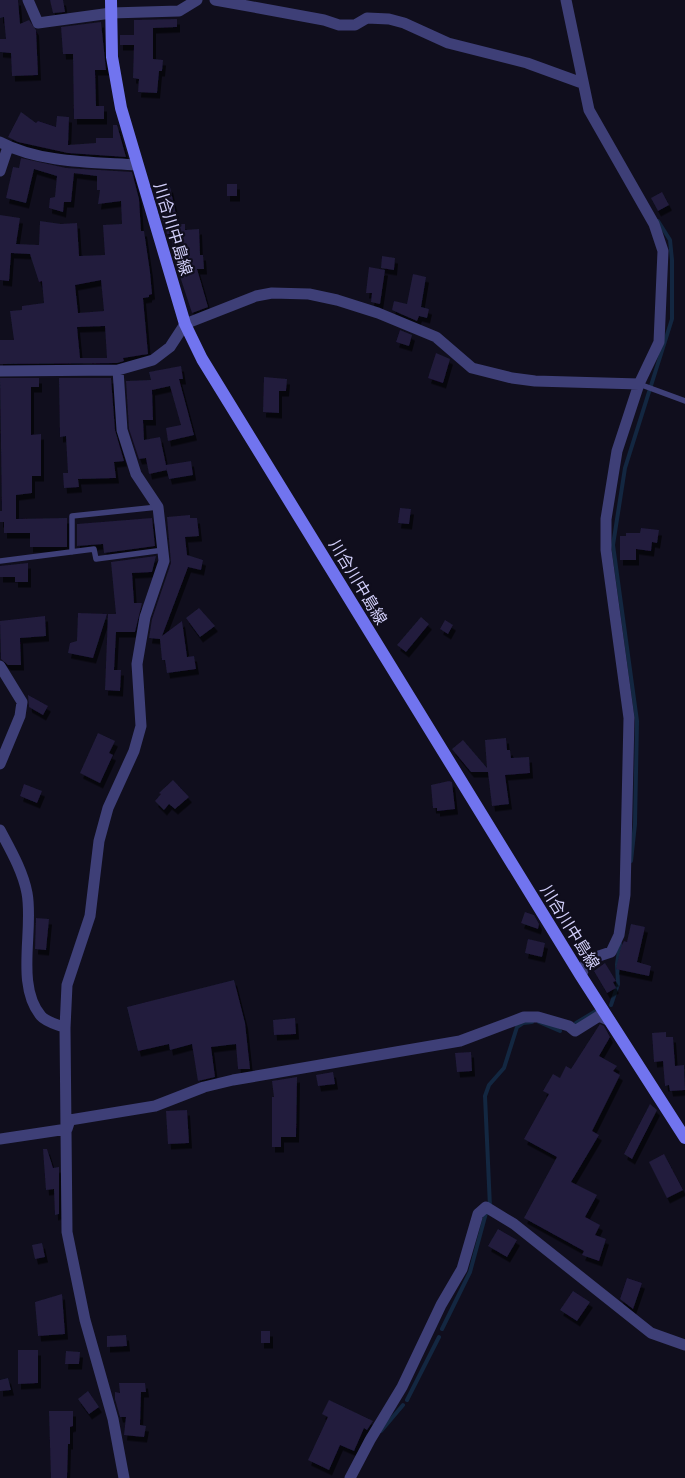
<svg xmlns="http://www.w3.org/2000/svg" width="685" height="1478" viewBox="0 0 685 1478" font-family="Arial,'Noto Sans JP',sans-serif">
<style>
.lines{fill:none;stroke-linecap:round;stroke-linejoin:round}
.stream{stroke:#132741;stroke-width:4}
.building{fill:#211c3c;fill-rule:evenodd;filter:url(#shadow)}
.service{stroke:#3e3f77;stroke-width:5.5}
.minor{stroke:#3e3f77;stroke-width:11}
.secondary{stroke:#7174ef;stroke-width:12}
.labels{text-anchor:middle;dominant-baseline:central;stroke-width:4.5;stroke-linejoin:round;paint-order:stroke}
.street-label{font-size:16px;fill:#d2cffa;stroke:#100e1d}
</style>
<defs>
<filter id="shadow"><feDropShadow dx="3" dy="5.5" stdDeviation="0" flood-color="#0009"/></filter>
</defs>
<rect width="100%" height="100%" fill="#100e1d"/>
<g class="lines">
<path class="stream" d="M631,861L635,824L637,721L613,545L625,468L672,319V260L670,240L658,221
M611,1005L618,984L617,964L620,944
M539,1022L560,1031
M576,1023L596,1011
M490,1207L485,1096L489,1085L504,1068L517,1027L523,1023L532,1022
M442,1329L470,1272L486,1213
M407,1400L439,1337
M381,1431L403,1405"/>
</g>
<path class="building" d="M0,0H18L20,24L29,20L36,30L38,75L12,76L11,53L0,52V39H6L4,17L0,18Z
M50,0H63L65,12L53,13Z
M177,19V27L153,28V59L163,60L162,71H159L157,93L138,92L139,79L133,78L134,45H120V35H134V20Z
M101,22L106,70H95L96,106H104V119H74L73,54H63L61,27Z
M21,112L36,123L38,121L56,127L57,116L69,117L68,145L96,143V138H113V125H117L126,157L68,153L18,142L8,137Z
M21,158L66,168L132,172L139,199L141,231H144L150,272L152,294L149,295V297L143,298L148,354L123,358L124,361L117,363L0,364V340H14L10,311L22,310V306L44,303L42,281L39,282L30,254L11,253L9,281L0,280V215L20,218L16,244L39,245L40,221L61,224L77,223L79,256L105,255L103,225L122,224L121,201L98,204L100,190H97V176L74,173L71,202H64L63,212L49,208L50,198L55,197L57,176L34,169L26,203L6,198L13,167L19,168ZM101,280L104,311L78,313L75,285ZM105,326L107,358H80L77,327Z
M227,184H237V196H227Z
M170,187L178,224H185V230L199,229L200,255H203L204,269H197L208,307L192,313L175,261L171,234H167L156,197L157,188Z
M662,192L669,205L658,211L651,198Z
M382,256L395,258L394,270L381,268Z
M369,267L385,270L380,304L371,302L372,293H366Z
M413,274L426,277L421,307L429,309L427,318L419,316L417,321L392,310L394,301L407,304Z
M400,330L412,335L409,346L396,342Z
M436,353L450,359L443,383L428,378Z
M181,366L183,379H179L194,435L168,441L166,428L181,425L170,386L152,390L153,420H143L144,440L160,437L166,465L191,461L193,475L169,479L166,467L167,470L149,474L146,458L139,459L129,429L126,381L151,380L149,372Z
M264,377L287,379L286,391H279V413L263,412Z
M0,378H39V387H31V435L41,434V476H32V493L16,495V519L67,518V547H30V533H4V522H0V511H2Z
M59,378H111L115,430L124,461L114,462L116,478L78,479L79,487L64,488L63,473H68L66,436L60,437Z
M400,508L411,509L409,524L398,523Z
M190,515V518H197L199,536L185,537L187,555L203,560L201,570L188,567L162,636L182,621L187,657L194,656L196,669L167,673L165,660H162L160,639L149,638L152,619L171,563L167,517Z
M152,518L155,546L104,553L103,544L77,546V524Z
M641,528L659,530L657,543L652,542L651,551L636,549V560H620V536H626V533H640Z
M156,556L152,572L132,573L134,603H142L135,632H116L114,670H121L120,691L105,690L108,614H116L111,562Z
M28,563V582H15V577H0V566Z
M199,608L215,626L200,637L186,618Z
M78,613L107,614L93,658L68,653L70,643L77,641Z
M45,616L46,636L20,638L21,665H8L1,659L0,621Z
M421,617L429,624L406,652L397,645Z
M445,620L453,625L448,634L440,629Z
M28,695L48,706L43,715L29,707Z
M98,733L115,741L109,753L113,755L100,783L80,773Z
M506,738L507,750H510L511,758L529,757L530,773L505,775L509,804L492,806L488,772H471L452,749L463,740L487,768L485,740Z
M173,780L189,797L175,809L169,804L164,810L155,801L161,794L159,793Z
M449,781L452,782L455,809L437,811V808H433L431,785Z
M24,784L42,791L37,803L20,796Z
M525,912L534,915L539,924L538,929L521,923Z
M36,918L49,919L46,950L35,949Z
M631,924L645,927L637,962L651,966L649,976L616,969L621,947L624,941L627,942Z
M528,939L545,943L542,957L525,953Z
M605,963L616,981L613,982L616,988L607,993L594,971Z
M234,980L245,1023L250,1069H238L236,1044L211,1047L215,1077L198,1081L192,1044L170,1050L169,1044L138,1051L127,1007Z
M295,1018L296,1034L274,1035L273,1020Z
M600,1024L604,1026L610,1037L599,1056L617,1066L613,1071L620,1075L592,1131L599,1135L571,1182L597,1195L585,1217L600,1225L595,1235L606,1239L599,1261L582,1255L584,1251L524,1218L557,1157L524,1139L549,1094L543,1091L553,1074L560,1078L566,1066L571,1069Z
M666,1032V1037H673L675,1066L684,1065L685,1090L670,1091L669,1085L665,1086L663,1061L654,1062L652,1033Z
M471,1052L472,1071L457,1072L455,1053Z
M333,1072L335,1084L318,1086L316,1075Z
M297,1077L296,1137H281V1147H272V1097H274L272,1081Z
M650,1104L657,1110L632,1159L624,1154Z
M187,1110L189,1143L168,1144L166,1111Z
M43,1149H47L53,1168L59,1167V1214L55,1215L54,1189L46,1190Z
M664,1154L683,1190L667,1198L649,1162Z
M498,1229L517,1240L507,1257L488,1246Z
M42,1243L45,1257L35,1259L32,1245Z
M627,1278L642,1283L633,1309L620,1299Z
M573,1291L590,1302L577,1321L560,1310Z
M62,1294L65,1334L38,1336L35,1302Z
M261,1331H270V1343H261Z
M126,1335L127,1346L107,1347V1336Z
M18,1350H38V1383L18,1384Z
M66,1351L80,1352L79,1364H65Z
M8,1378L11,1390L0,1391V1380Z
M119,1383H145L146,1392H141L140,1425L146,1426L144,1437L124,1435L126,1417H120L115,1399V1392L120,1393Z
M88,1391L99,1407L89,1414L78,1399Z
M329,1400L373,1421L367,1430L364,1428L354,1451L340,1445L329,1470L308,1460L328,1417L322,1414Z
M49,1411H73V1426L70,1427V1444H68L67,1478H51Z"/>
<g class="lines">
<path class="service" d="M639,384L685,401
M72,552V516L158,507
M0,561L94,549L96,559L164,550"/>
<path class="minor" d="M28,0L38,23L111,13L179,11L197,0
M215,0L324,20L339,25H355L367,18L389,19L404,23L448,43L527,63L582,83
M566,0L589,110L654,224L663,251L659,342L639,384L617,451L606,519V550L629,718L625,895L619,935L611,952L587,960L581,976
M0,142C40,163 92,162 137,165
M0,171L8,147
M118,370L122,430L136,474L158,507L164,561L145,617L137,664L141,726L134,751L108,808L99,841L90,916L67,985L65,1028L67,1232L85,1320L113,1419L124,1478
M0,371L118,370L153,360L170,347L185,324L256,296L272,293L309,294L337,300L378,313L436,337L472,368L512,378L535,381L639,384
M0,666L22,702L20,716L0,764
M0,830C10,849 23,871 27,893C34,930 15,985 41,1016C46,1022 59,1025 65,1028
M67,1129L70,1120L155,1106L204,1087L233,1080L460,1041L524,1017H538L569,1026L575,1031L599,1016L610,1021
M0,1139L67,1129
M350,1478L370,1440L402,1387L441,1305L462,1269L478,1214L486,1207L514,1224L651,1333L685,1345"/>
<path class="secondary" d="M111,0L112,57L121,108L185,324L202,359L581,976L685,1138"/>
</g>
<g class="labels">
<g class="street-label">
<text transform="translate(173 229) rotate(73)">川合川中島線</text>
<text transform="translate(358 582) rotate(59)">川合川中島線</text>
<text transform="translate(570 927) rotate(58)">川合川中島線</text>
</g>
</g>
</svg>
